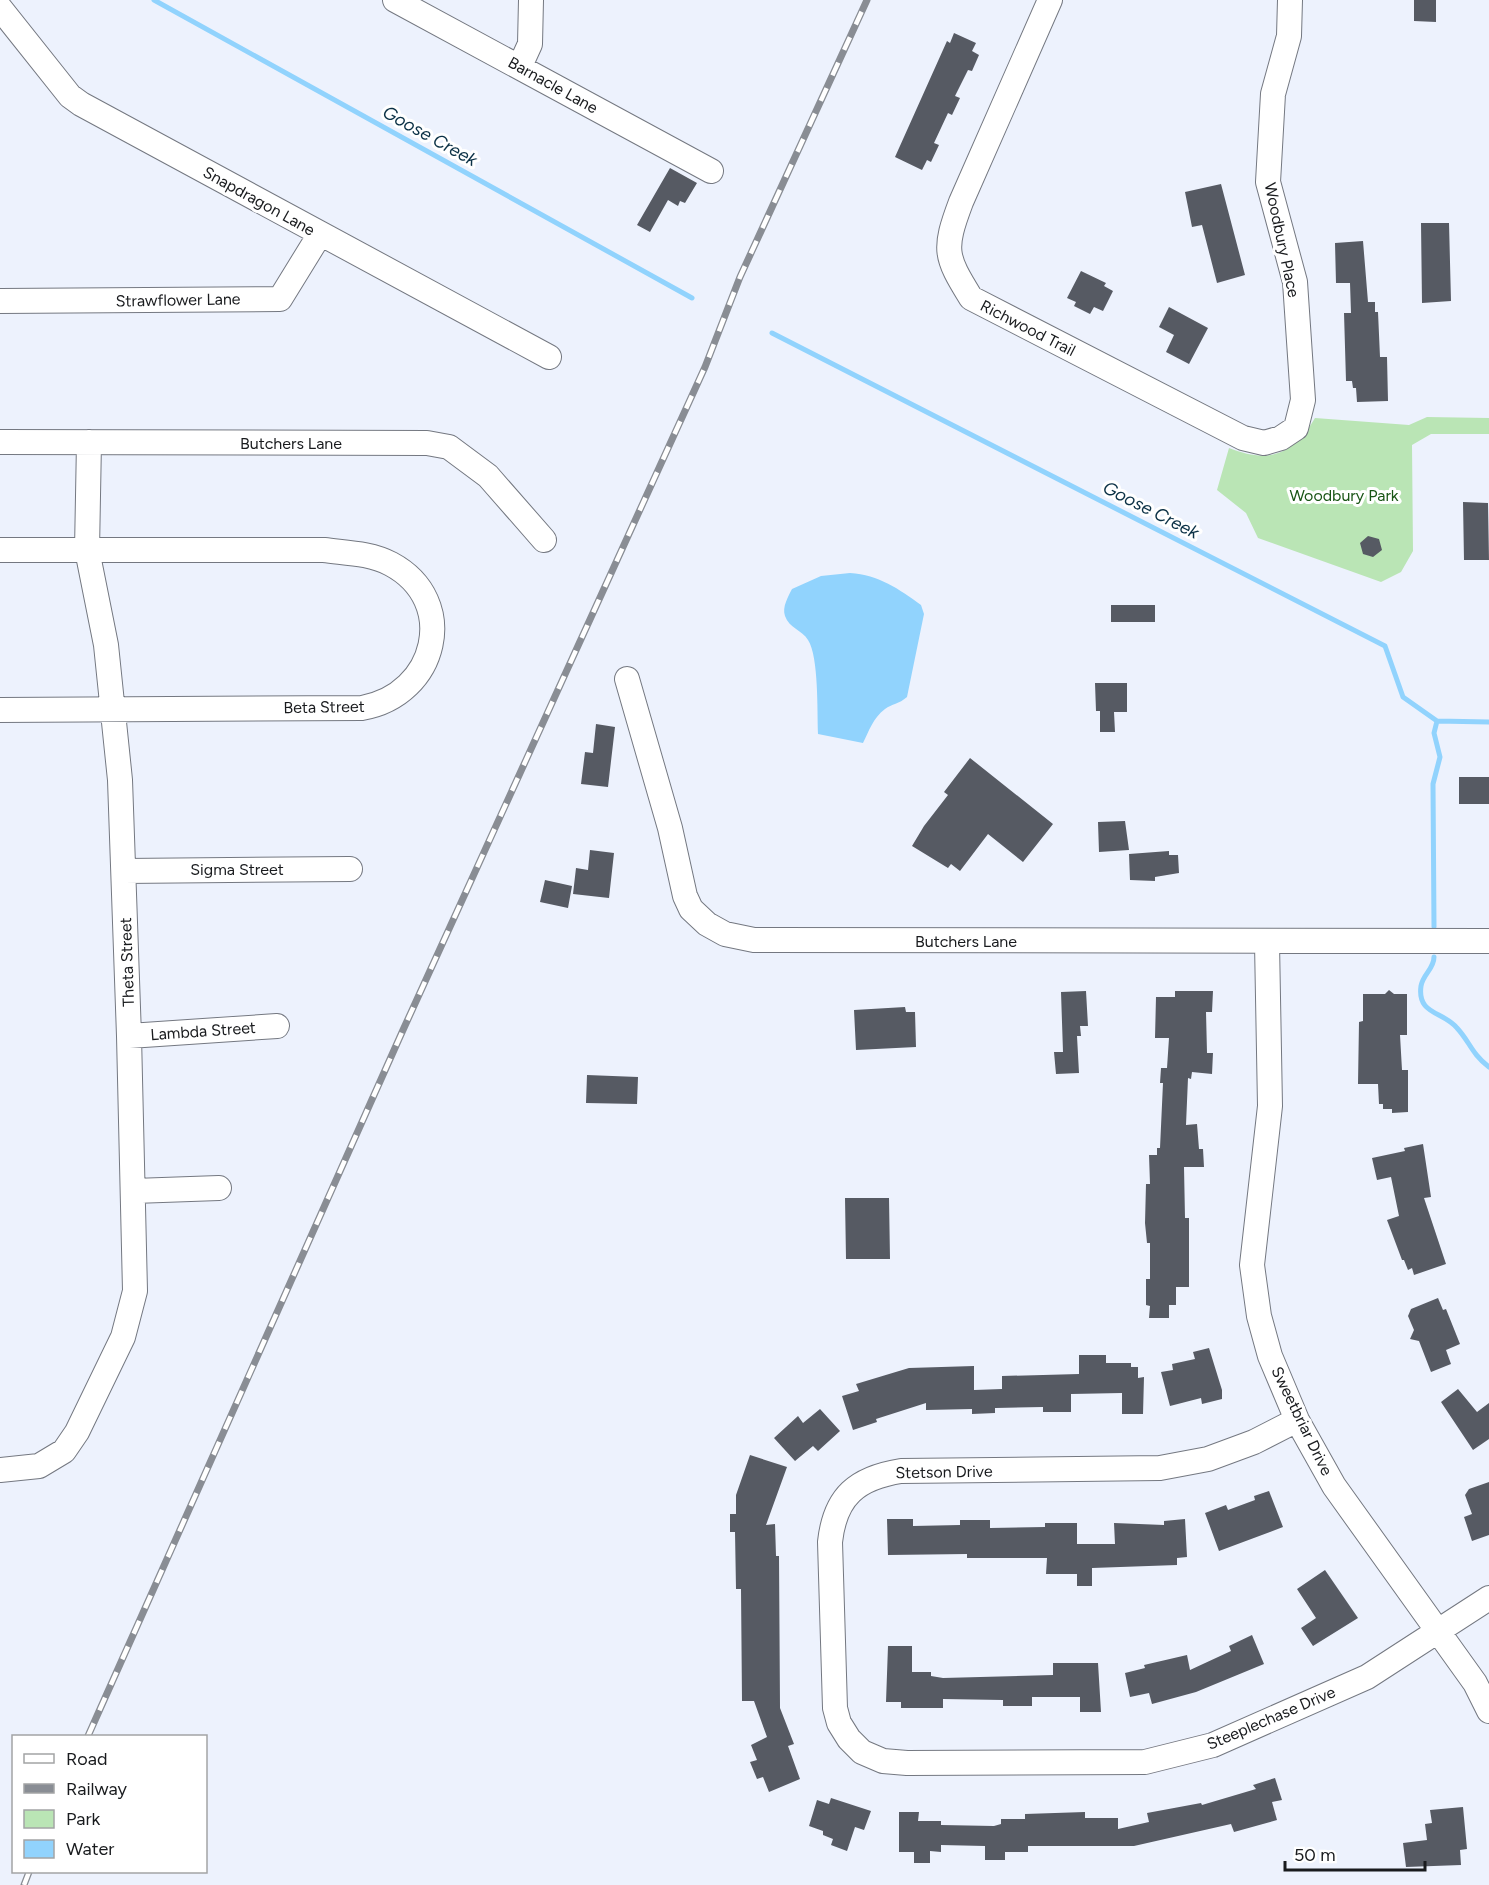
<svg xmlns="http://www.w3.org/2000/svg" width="1489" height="1885" viewBox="0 0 1489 1885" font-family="Figtree,sans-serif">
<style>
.green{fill:#bae5b5}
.water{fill:#91d3fd}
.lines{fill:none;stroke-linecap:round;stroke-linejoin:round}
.stream{stroke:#91d3fd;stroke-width:5}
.building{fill:#565a63}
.minor-casing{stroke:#747881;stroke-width:26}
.minor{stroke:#fff;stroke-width:24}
.rail-casing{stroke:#898d94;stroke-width:7}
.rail{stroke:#fff;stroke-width:4.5;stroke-dasharray:14;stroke-linecap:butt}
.labels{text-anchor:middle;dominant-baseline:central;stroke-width:6;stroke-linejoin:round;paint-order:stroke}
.street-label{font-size:16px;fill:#191b1e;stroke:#fff}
.park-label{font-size:16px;fill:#195515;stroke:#fff}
.water-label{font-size:18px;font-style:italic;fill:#0b3146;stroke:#fff}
</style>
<rect width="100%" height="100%" fill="#edf2fd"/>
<path class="green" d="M1427,417L1489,418V434H1431L1412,445L1413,551L1401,572L1381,582L1258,538L1246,513L1217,490L1229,448C1269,464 1293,455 1315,418L1409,425Z"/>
<path class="water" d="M850,573C879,575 899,589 921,605L924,614L907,697C899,704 892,704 885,709C873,718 869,731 863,743L818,734C817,712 819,657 808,640C802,630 789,628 785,616C782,607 788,597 792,589L821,576Z"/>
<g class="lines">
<path class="stream" d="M154,0L692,298
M772,333L1385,646L1403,697L1437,721L1489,722
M1434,927L1433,784L1440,757L1434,733L1437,721
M1434,957C1434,969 1423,974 1421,986C1417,1015 1443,1011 1457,1028C1470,1042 1471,1053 1489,1067"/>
</g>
<path class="building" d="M1414,0H1436V22L1414,21Z
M954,33L976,43L972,51L979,55L972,71L968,70L955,96L960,98L952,115L948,113L934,143L939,145L931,162L927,160L922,170L895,157L947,41L950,43Z
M670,168L697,183L685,203L680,201L678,206L668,200L650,232L637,225Z
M1221,184L1245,275L1217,283L1202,225L1192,227L1185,192Z
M1421,223H1449L1451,301L1422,303Z
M1363,241L1368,302H1375V312H1378L1380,357H1387L1388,401L1357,402L1356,388H1353L1352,381H1346L1344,313H1351L1350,283H1336L1335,243Z
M1081,271L1106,283L1104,286L1113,291L1103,311L1094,307L1090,314L1074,306L1076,302L1067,298Z
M1169,307L1208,328L1189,364L1166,352L1174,335L1159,327Z
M1463,502L1488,503L1489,560H1464Z
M1368,536L1379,539L1382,550L1373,557L1363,554L1360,543Z
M1111,605H1155V622H1111Z
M1095,683H1127V712H1114L1115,732H1100V711H1096Z
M596,724L615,727L608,787L581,784L585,752L593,753Z
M970,758L1053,824L1023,862L988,834L960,871L951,864L948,868L912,846L924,826L948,795L944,792Z
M1459,777H1489V804H1459Z
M1125,821L1129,850L1099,852L1098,822Z
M590,850L614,853L609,898L573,894L576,868L588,870Z
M1169,851V855H1178L1179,873L1155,877V881L1130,880L1129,854Z
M545,880L572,886L568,908L540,902Z
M1389,990L1394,994H1407V1035H1400L1402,1070H1408V1112L1392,1113V1109H1383V1104H1379L1378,1084H1358L1359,1022L1363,1021V994H1385Z
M1086,991L1088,1026H1080L1081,1036H1077L1079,1073L1056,1074L1054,1052H1063L1061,992Z
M1175,991H1213L1212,1012H1206L1207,1053H1213L1212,1074L1192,1072L1191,1079L1188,1078L1186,1125L1197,1124L1199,1149H1203L1204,1167H1184L1185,1218H1189V1287H1176V1305H1169V1318H1149L1150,1306L1146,1305V1279H1150V1243H1147L1145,1223L1146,1184H1150L1149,1155H1157V1148H1160L1163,1083H1160L1161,1068H1167L1169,1038H1155L1156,997H1175Z
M905,1007L906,1012H915L916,1047L856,1050L854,1010Z
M587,1075L638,1077L637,1104L586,1103Z
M1423,1144L1431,1197L1424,1198L1446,1264L1414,1275L1412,1268L1408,1270L1404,1260H1402L1387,1220L1399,1216L1391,1177L1377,1180L1372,1158L1405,1151L1404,1148Z
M845,1198H889L890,1259H846Z
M1438,1298L1443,1310L1446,1309L1460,1344L1446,1350L1451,1364L1431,1372L1419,1341L1410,1339L1414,1330L1408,1316L1411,1309Z
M1209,1348L1222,1390V1399L1202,1404L1201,1398L1170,1406L1161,1372L1173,1370L1172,1364L1195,1359L1193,1352Z
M1079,1355H1106V1363H1131V1367H1138V1378L1144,1377L1143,1414H1122V1393L1071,1394V1412H1043V1407L995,1408V1413L972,1414V1409L926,1410V1403L876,1419L877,1422L853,1430L842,1396L859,1391L856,1384L909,1368L974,1366V1390L1002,1389V1376L1079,1374Z
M1458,1389L1477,1412L1489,1403V1439L1473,1450L1441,1402Z
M820,1409L840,1431L818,1451L813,1446L795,1461L774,1438L798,1416L803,1423Z
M750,1455L787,1467L766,1525L775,1524L776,1556H779L780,1708L794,1744L788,1746L800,1779L769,1792L763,1777L757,1779L750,1762L757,1760L751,1745L767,1737L754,1701H742L741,1589H736L735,1532H730V1514H736V1495Z
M1489,1482V1535L1472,1541L1464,1517L1472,1514L1465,1495L1469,1489Z
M1269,1491L1283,1527L1219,1551L1205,1513L1226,1505L1228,1510L1255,1500L1254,1496Z
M887,1519H913V1526L960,1525V1520H990V1528L1045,1527V1523H1077V1544H1115L1114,1523L1164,1525V1521L1185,1519L1187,1557L1177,1558V1565L1092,1568V1586H1077V1574H1046L1047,1558H967V1554L888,1555Z
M1325,1570L1358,1618L1313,1646L1301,1628L1316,1618L1297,1589Z
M1252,1635L1264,1664L1196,1692L1152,1704L1149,1693L1130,1697L1125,1673L1145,1668L1144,1665L1187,1655L1190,1670L1231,1651L1229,1646Z
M888,1646H912V1672H931V1676L943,1678L1053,1675V1663H1098L1101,1712H1080V1697H1032V1706H1003V1700L943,1699V1708H901V1702H886Z
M1275,1778L1282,1800L1272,1802L1277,1820L1234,1832L1231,1824L1134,1846H1028V1852H1005V1860H985V1846L941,1845V1852L930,1851V1863H914V1852H899V1812H919L918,1821H941V1825L994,1826L1001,1824V1819H1025V1814L1085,1812V1818H1118V1829L1149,1822L1147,1813L1201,1803L1202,1805L1256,1789L1253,1785Z
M831,1798L871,1811L864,1830L855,1827L847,1851L831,1845L833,1839L823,1835V1831L809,1826L817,1800L829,1804Z
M1463,1807L1467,1849L1460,1850L1461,1865L1406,1867L1403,1843L1427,1840L1425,1824L1432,1823L1430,1810Z"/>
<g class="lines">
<defs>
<path id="minor" d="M395,0L711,171
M1050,0L961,202C943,250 945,256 971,298L1243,438L1264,443L1281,438L1296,428L1303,400L1295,282L1268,182L1273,94L1289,36L1290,0
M0,8L70,96L81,104L549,357
M520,66L530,44L531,0
M0,301L280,299L320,234
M0,442L427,443L449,447L488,476L544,540
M0,550H324C346,553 370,553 391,564C460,601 437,695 362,708L0,710
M627,679L670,828L685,896L691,909L707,924L725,934L754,940L1489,941
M124,871L350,869
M1267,943L1270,1106L1252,1265L1259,1316L1270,1356L1297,1420L1334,1486L1475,1683L1489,1711
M129,1036L277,1026
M134,1191L219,1188
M1297,1420L1254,1442L1208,1459L1160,1468L901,1471C857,1478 835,1496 830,1542L835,1708L839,1723L849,1739L862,1752L883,1761L907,1763L1145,1762L1213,1745L1367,1677L1489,1598
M0,1470L39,1466L64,1451L77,1432L123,1337L135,1291L129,1036L120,780L106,645L87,550L89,442"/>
</defs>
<use href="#minor" class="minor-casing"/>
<use href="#minor" class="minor"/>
<defs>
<path id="rail" d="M88,1736L403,1030L705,367L740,277L867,0
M24,1885L29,1872"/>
</defs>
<use href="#rail" class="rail-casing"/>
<use href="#rail" class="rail"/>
</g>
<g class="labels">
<g class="street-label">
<text transform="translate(553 85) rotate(29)">Barnacle Lane</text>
<text transform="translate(259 201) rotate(29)">Snapdragon Lane</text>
<text transform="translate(1282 240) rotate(78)">Woodbury Place</text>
<text transform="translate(178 300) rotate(-1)">Strawflower Lane</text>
<text transform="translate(1028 328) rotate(27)">Richwood Trail</text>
<text x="291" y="443">Butchers Lane</text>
<text transform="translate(324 707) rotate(-1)">Beta Street</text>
<text x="237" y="869">Sigma Street</text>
<text x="966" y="941">Butchers Lane</text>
<text transform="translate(127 962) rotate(-92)">Theta Street</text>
<text transform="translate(203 1031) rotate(-4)">Lambda Street</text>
<text transform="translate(1302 1421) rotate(64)">Sweetbriar Drive</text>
<text transform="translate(944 1472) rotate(-1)">Stetson Drive</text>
<text transform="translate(1271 1718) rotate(-23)">Steeplechase Drive</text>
</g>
<g class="park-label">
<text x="1344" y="495">Woodbury Park</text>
</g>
<g class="water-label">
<text transform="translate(430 136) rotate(29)">Goose Creek</text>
<text transform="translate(1151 510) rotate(27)">Goose Creek</text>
</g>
</g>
<rect x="12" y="1735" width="195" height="138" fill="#ffffff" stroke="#a3a4a5" stroke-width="1.5"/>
<rect x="24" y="1754" width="30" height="9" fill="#ffffff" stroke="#a3a4a5" stroke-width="1.5"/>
<text x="66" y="1765" font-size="18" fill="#191b1e">Road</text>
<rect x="24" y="1784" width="30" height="9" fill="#898d94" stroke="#a3a4a5" stroke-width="1.5"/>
<text x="66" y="1795" font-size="18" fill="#191b1e">Railway</text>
<rect x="24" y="1810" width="30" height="18" fill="#bae5b5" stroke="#a3a4a5" stroke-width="1.5"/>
<text x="66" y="1825" font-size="18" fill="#191b1e">Park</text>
<rect x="24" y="1840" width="30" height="18" fill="#91d3fd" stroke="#a3a4a5" stroke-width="1.5"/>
<text x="66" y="1855" font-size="18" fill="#191b1e">Water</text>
<path d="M1285 1861v9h140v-9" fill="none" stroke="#191b1e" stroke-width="3"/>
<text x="1294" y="1861" font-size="18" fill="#191b1e" stroke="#ffffff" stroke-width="4.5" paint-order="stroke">50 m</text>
</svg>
